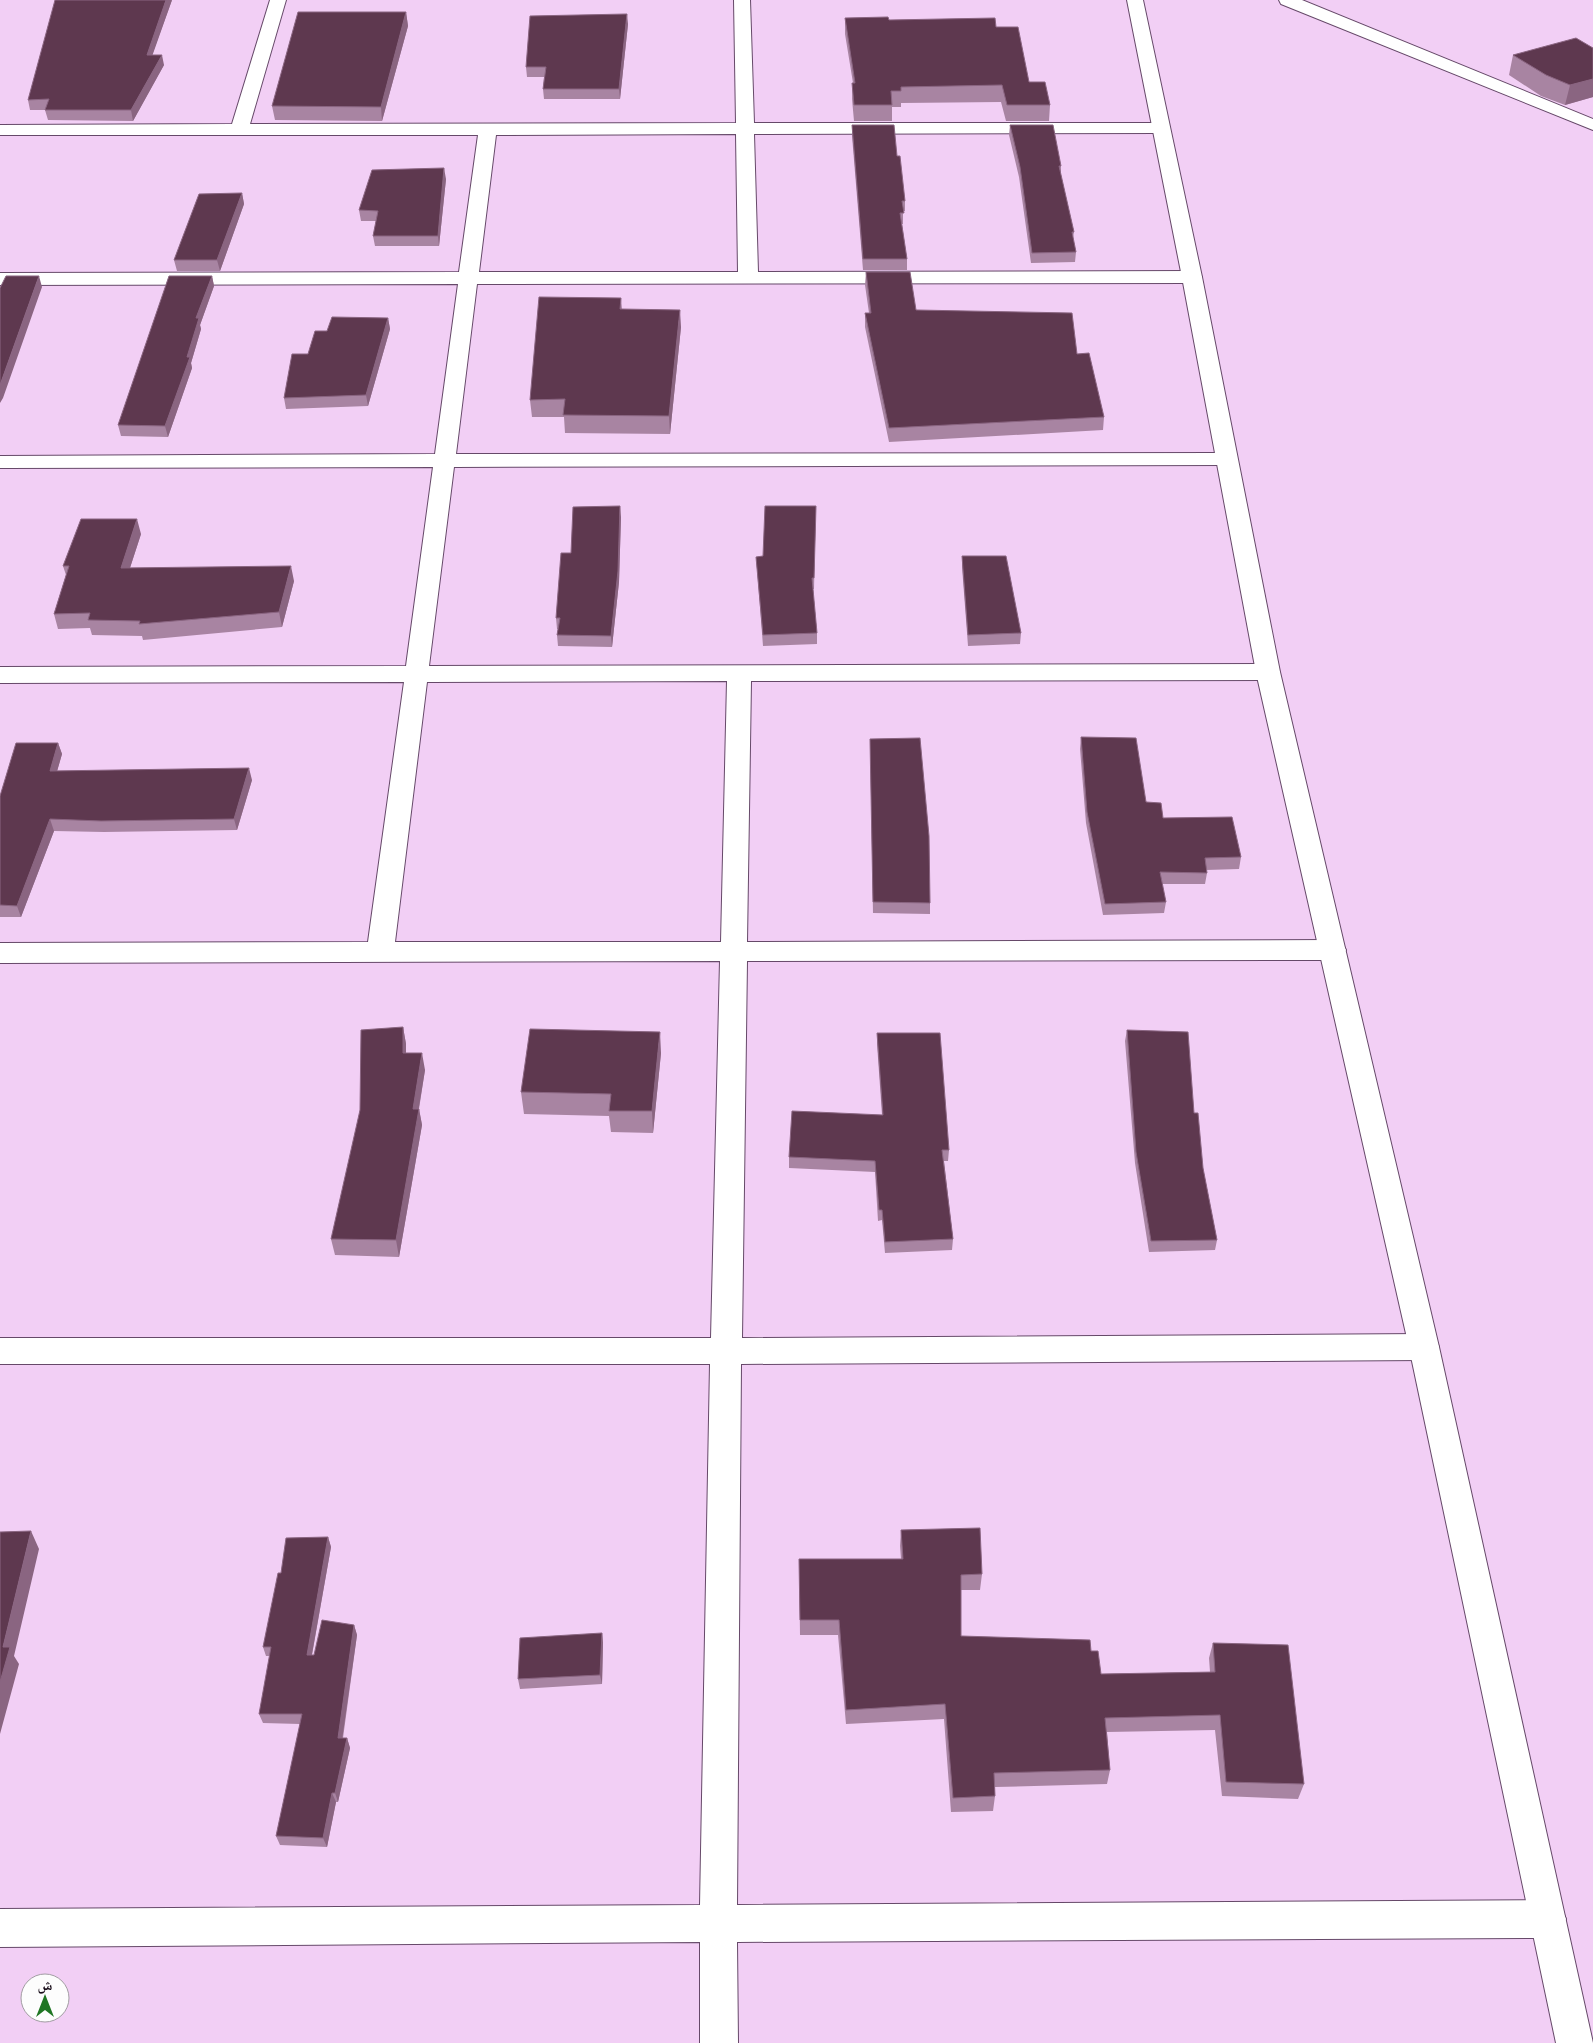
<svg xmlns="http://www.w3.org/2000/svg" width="1593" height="2043" viewBox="0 0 1593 2043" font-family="Roboto,'Noto Naskh Arabic',sans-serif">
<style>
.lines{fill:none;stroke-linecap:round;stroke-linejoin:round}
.street-casing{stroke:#664969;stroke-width:2}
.secondary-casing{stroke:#664969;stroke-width:2}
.street{fill:#fff;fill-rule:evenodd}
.secondary{fill:#fff;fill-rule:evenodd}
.wall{fill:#a884a2}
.shaded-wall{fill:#8a6581}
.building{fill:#5e384f;stroke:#8a6581}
</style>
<rect width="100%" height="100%" fill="#f2cff5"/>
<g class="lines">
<defs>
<path id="street" d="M270,0H286L250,124L736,123L734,0H750L754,123H1161L1167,124L1170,128L1167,132L1161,133L754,134L758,272L1192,271L1199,273L1202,277L1199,281L1192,283L477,284L456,454L1226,453L1234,454L1237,459L1234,464L1226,465L454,467L429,666L1268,664L1276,667L1280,672L1276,677L1268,680L751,681L747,942L1333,940L1342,943L1346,950L1342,957L1333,960L747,961L742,1338L1424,1334L1435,1338L1439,1347L1435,1356L1424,1360L741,1364L737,1905L1547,1900L1560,1906L1566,1919L1560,1932L1547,1938L737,1942L738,2043H700V1942L0,1947V1909L700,1905L710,1364H0V1338H711L720,961L0,963V943L368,942L404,682L0,683V667L406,666L433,467L0,468V456L435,454L458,284L0,285V273L459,272L478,135H0V125L232,124ZM736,134L738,272H479L496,135ZM727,681L721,942H395L427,682Z
M1279,0H1302L1593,119V130L1281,4Z"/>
<path id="secondary" d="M1127,0H1143L1202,277L1280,672L1439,1347L1593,2043H1556L1409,1347L1256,672L1182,277Z"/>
</defs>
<use href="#street" class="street-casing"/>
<use href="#secondary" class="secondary-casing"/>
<use href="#street" class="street"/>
<use href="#secondary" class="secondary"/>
</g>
<path class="wall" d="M172,0L152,55L164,65L133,121L48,120L45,110H30L28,100Z
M406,12L408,26L382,121L275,120L272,106Z
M845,18L996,27L1029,82L1050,105L1049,121H1006L1001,102L901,103V107H892V121H854L852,99L853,83L845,34Z
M628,24L620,99H544L543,89L544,77H527L526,67Z
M1593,48V97L1565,105L1541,96L1509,75L1513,55Z
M852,125L897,156L905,201V211H903V224H902L907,259V270H863L852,136Z
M1010,125L1061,166V175L1074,232L1073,238L1076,252L1075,262L1031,263L1019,177L1009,135Z
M446,179L439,246H375L373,236L376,221H361L359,210Z
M242,193L244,204L220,271H177L174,260Z
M866,272L916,310L1077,354L1104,417L1103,430L889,442L865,327V313H869L865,285Z
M212,276L214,286L200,325L201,329L191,363L192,368L168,437L121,436L118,425Z
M621,298L622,309L681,327L670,434L565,433L564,417H532L530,400Z
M388,318L390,329L368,406L286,409L284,398L308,354L327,331Z
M816,506L814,589H813L817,633V644L763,646L756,557L763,556Z
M621,517L619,582L612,647L558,646L557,635L558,629H557L556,618L571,553Z
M141,534L130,568L294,581L282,627L143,640L142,636L92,635L90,628L58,629L54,614L66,575L63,566Z
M962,556L1021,633L1020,644L968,646L962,567Z
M1081,737L1163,818L1241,857L1239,869L1206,870L1207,873L1205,884H1162L1166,902L1164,913L1103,915L1086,823L1080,749Z
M870,739L930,903V914L873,913Z
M58,743L62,754L57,771L252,780L237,830L104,832L54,831L21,917H0V796Z
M403,1027L406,1044V1053L425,1070L419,1109L422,1125L399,1257L335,1255L331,1239Z
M1127,1030L1194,1113L1203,1168L1217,1240L1215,1250L1149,1252L1135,1163L1125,1041Z
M877,1033L949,1150L948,1161H944L953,1239L952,1250L885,1253L882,1220L878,1221L875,1172L789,1168V1157L882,1115L877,1044Z
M661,1053L653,1133L611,1132L609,1116L524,1114L521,1092Z
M901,1530L982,1574L980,1590H961V1636L1091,1651L1101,1674L1210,1672L1209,1658L1213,1643L1304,1784L1298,1799L1222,1796L1215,1730L1107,1732L1110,1770L1107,1784L995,1787V1796L993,1811L951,1812L944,1719L846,1724L838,1635H800L799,1559H901L900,1546Z
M328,1537L331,1547L312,1655H314L354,1625L357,1635L343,1738H347L350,1748L338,1802H336L327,1847L280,1845L276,1836L300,1724L263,1723L259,1714L270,1656H266L263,1647L281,1573Z
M602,1633L603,1643L602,1684L520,1689L518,1679Z"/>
<path class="shaded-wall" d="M166,0H172L149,65L147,55Z
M406,12L408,26L382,121L381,107Z
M627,14L628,24L620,99L619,89Z
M162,55L164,65L133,121L131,110Z
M1593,79V97L1565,105L1570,85Z
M444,168L446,179L439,246L438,236Z
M242,193L244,204L220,271L217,260Z
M39,276L42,287L3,398L0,403V385Z
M212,276L214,286L200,325L201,329L191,363L192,368L168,437L165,426L187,357L196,318Z
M680,310L681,327L670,434L669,416Z
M388,318L390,329L368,406L366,395Z
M620,506L621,517L619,582L612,647L611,636Z
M137,519L141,534L125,583L121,568Z
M291,566L294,581L282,627L279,612Z
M58,743L62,754L54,782L50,771Z
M249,768L252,780L237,830L234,819Z
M50,819L54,831L21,917L17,906Z
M403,1027L406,1044V1070L403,1053Z
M660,1032L661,1053L653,1133L652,1111Z
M422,1053L425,1070L417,1119L419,1109L422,1125L399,1257L396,1240L413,1109Z
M31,1531L39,1549L14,1656L19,1664L0,1734V1682L3,1647Z
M328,1537L331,1547L310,1665L307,1655Z
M354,1625L357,1635L341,1747L338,1738Z
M602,1633L603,1643L602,1684L600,1675Z
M347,1738L350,1748L338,1802L335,1793Z
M332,1793L336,1802L327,1847L323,1838Z"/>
<path class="building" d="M55,0H166L147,55H162L131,110H45L49,99L28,100Z
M298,12H406L381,107L272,106Z
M627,14L619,89H543L546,67H526L530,16Z
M888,17L889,20L995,18L996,27H1018L1029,82H1045L1050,105H1007L1002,85L901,87V91H891L892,105H854L852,83H855L845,18Z
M1576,38L1593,48V79L1570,85L1546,75L1513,55Z
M852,125H894L897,156H900L905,201H902L904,213H900L907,259H863Z
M1010,125H1053L1061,166H1059L1074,232H1072L1076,252L1032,253L1020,167Z
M444,168L438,236H373L378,211L359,210L372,170Z
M242,193L217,260H174L199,194Z
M866,272H910L916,310L1072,313L1077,354L1089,353L1104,417L889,428L865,313H871Z
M6,276H39L0,385V288Z
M169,276H212L196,318H199L187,357H190L165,426L118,425Z
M539,297L621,298L620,309L680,310L669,416L563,415L565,399L530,400Z
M332,317L388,318L366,395L284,398L292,354H308L315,331H327Z
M620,506L618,571L611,636L557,635L560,618H556L561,553H571L573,507Z
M765,506H816L814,578H812L817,633L763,635L756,557L763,556Z
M81,519H137L121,568L291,566L279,612L139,624L140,621L88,620L90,613L54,614L69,566H63Z
M962,556H1006L1021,633L968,635Z
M1081,737L1136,738L1146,802L1161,803L1163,818L1232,817L1241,857L1205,858L1207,873L1160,872L1166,902L1105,904L1087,812Z
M920,738L929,836L930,903L873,902L870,739Z
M16,743H58L50,771L249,768L234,819L101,821L50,819L17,906L0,905V796Z
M403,1027V1053H422L413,1109H419L396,1240L331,1239L360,1110L361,1030Z
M530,1029L660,1032L652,1111H609L611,1094L521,1092Z
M1127,1030L1188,1032L1194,1113H1198L1203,1168L1217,1240L1151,1241L1136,1152Z
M877,1033H940L949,1150H942L953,1239L885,1242L882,1210H879L875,1161L789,1157L792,1111L883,1115Z
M980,1528L982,1574L961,1575V1636L1090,1640L1091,1651H1098L1101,1674L1215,1672L1213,1643L1288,1645L1304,1784L1226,1782L1220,1715L1105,1718L1110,1770L994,1773L995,1796L953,1798L945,1704L846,1710L839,1620H800L799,1559H903L901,1530Z
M31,1531L3,1647H10L0,1682V1532Z
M328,1537L307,1655H314L322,1620L354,1625L338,1738H347L335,1793H332L323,1838L276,1836L302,1714H259L271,1647H263L278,1573H281L286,1538Z
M602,1633L600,1675L518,1679L520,1638Z"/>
<g transform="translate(45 1998)"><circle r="24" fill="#fdfdfd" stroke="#a29da3"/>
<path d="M0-4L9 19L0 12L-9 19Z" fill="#1f7623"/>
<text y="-8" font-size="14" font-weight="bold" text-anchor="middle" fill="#1a0e1b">ش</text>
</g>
</svg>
